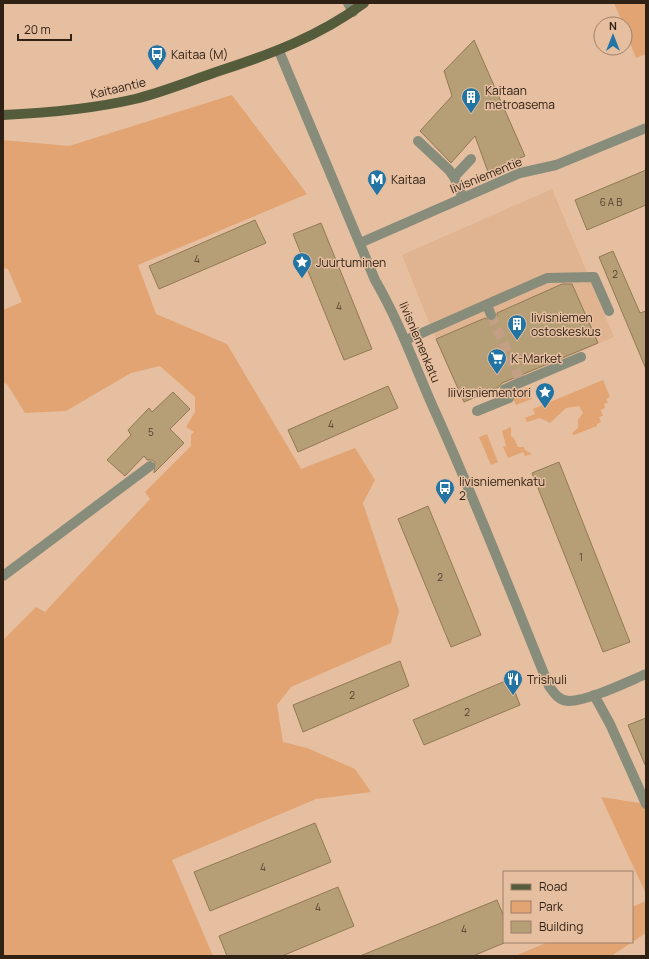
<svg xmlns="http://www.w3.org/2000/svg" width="649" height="959" viewBox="0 0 649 959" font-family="Manrope,sans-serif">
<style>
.built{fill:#e0b490}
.green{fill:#e1a472}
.building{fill:#b69e77;stroke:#917a54}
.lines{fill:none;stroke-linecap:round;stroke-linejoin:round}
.minor-tunnel{stroke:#c29f85;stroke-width:10;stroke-dasharray:10 5;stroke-linecap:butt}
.minor{stroke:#888d7b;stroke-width:10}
.major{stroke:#545c3b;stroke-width:10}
.labels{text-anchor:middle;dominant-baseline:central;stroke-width:3;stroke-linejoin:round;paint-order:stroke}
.number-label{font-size:10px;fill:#52402e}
.poi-label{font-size:12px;fill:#302115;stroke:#e6bfa1;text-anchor:start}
.street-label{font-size:12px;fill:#302115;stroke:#e6bfa1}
</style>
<rect width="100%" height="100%" fill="#e6bfa1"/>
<path class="built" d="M552,189L614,337L464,402L428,320L402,255Z"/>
<path class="green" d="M614,3H646V54L636,58L625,30V24H623Z
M232,95L307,194L138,265L156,314L227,344L301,469L355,448L375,480L363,503L399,611L391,643L291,687L277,705L283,742L307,748L355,769L371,792L316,799L172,860L213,956H3V640L36,607L45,612L150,499L145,492L191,446V435L194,432L186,427L195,412V397L160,366L131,373L66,411L25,413L7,384L3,383V310L22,302L8,269L3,268V140L69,146Z
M603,380L610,397L606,399L608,403L604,404L605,408L601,410L603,416L599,417L601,422L597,424V426L574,435L572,433L578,428V420L583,413L579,406L566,408L550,423L540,418L527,422L525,418L535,414L533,409Z
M527,387L532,399L516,405L511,394Z
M511,427V436L514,438L518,447H524L525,450L532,454L525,456L523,452L508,458L503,447L506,446L502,431Z
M487,434L498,462L491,465L479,437Z
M601,797L646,804V894Z
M646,901V933L611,956H515L548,942H632V907Z"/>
<path class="building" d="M474,40L525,156L488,172L475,136L451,163L420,131L452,96L444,71Z
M646,170V205L587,230L575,200Z
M255,220L266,243L159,289L149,266Z
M321,223L372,349L344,360L293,234Z
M613,251L640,313L646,311V369L599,257Z
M562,284H572L598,343L502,383L499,387L464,402L436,339L485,318L490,321H494L497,316V313Z
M388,386L398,408L298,452L288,430Z
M173,392L190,409L170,429L184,443L154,473L155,462L152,460H147L144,456L125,476L107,460L131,435L128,430L149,408L152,412Z
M559,462L630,642L603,652L532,473Z
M428,506L481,635L451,647L398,519Z
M400,661L409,686L303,732L293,705Z
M510,679L520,705L424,745L413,720Z
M646,718V767L628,725Z
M315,823L331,862L210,911L194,872Z
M338,887L354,926L282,956H227L219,936Z
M497,900L504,917V943L473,956H360Z"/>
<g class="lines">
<path class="minor-tunnel" d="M491,315L519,378"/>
<path class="minor" d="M348,3L353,12
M279,51L375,280C399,321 414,364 433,407C475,499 511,593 549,686C554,693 559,701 569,701C588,701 627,682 646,674
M418,141L449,170L454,177L463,198
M454,177L471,159
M360,243L520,173L556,165L646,128
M487,305L491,315
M406,340L547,278L594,277L609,311
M477,411L509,398L505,389L581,357
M3,576L150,466
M594,695L610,724L646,804"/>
<path class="major" d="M3,115C48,113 92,109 135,99C163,92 190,81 216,72C269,55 320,36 364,3"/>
</g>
<defs>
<symbol id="bus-pin" viewBox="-11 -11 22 30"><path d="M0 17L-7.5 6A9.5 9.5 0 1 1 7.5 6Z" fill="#2274a5" stroke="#e6bfa1"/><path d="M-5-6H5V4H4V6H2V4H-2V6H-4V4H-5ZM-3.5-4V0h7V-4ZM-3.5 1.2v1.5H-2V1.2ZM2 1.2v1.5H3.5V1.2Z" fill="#fff"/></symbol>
<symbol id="building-pin" viewBox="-11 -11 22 30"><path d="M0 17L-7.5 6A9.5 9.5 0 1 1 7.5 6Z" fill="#2274a5" stroke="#e6bfa1"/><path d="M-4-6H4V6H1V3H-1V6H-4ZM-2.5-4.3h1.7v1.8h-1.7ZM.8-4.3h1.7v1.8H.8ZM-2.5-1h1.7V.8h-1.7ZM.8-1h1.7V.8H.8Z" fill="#fff"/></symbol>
<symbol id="metro-pin" viewBox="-11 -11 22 30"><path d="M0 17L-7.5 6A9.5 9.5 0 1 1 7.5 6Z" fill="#2274a5" stroke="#e6bfa1"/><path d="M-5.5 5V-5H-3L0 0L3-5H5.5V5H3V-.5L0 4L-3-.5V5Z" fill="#fff"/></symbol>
<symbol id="sight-pin" viewBox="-11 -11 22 30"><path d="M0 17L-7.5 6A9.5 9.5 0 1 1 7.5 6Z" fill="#2274a5" stroke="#e6bfa1"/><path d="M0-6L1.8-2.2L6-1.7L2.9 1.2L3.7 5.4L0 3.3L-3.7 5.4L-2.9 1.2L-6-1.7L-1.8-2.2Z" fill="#fff"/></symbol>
<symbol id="supermarket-pin" viewBox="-11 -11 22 30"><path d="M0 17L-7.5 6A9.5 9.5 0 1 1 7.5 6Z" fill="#2274a5" stroke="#e6bfa1"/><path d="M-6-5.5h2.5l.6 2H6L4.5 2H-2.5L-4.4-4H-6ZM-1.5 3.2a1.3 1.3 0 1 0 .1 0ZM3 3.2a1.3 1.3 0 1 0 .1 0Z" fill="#fff"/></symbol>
<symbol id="restaurant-pin" viewBox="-11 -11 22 30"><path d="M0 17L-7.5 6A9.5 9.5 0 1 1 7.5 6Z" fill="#2274a5" stroke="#e6bfa1"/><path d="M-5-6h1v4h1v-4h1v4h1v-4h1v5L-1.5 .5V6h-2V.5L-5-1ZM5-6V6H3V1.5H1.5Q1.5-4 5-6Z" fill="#fff"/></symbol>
</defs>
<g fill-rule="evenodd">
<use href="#bus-pin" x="146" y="43" width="22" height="30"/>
<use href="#building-pin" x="460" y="86" width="22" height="30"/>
<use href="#metro-pin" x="366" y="168" width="22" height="30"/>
<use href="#sight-pin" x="291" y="251" width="22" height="30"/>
<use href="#building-pin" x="506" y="313" width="22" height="30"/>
<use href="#supermarket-pin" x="486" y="347" width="22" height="30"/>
<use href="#sight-pin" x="534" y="381" width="22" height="30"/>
<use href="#bus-pin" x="434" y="477" width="22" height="30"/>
<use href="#restaurant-pin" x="502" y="668" width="22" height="30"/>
</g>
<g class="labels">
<g class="number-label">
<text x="611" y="202">6 A B</text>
<text x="197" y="259">4</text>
<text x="615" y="274">2</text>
<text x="339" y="306">4</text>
<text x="331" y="424">4</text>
<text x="151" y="432">5</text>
<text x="581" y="557">1</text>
<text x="440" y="577">2</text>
<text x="352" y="695">2</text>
<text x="467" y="712">2</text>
<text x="263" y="867">4</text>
<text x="318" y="907">4</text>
<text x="464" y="929">4</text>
</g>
<g class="poi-label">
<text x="171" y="54">Kaitaa (M)</text>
<text x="485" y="90">Kaitaan<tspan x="485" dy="14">metroasema</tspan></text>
<text x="391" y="179">Kaitaa</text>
<text x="316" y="262">Juurtuminen</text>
<text x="531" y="317">Iivisniemen<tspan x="531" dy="14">ostoskeskus</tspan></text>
<text x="511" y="358">K-Market</text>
<text x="531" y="392" text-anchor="end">Iiivisniementori</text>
<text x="459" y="481">Iivisniemenkatu<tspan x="459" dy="14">2</tspan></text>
<text x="527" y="679">Trishuli</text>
</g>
<g class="street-label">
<text transform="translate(118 88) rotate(-13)">Kaitaantie</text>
<text transform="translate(486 175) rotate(-22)">Iivisniementie</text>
<text transform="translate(420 342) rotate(67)">Iivisniemenkatu</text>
</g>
</g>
<rect width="649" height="959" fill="none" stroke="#302115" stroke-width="8"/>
<rect x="503" y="871" width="130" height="72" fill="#e6bfa1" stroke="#9d8069"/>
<rect x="511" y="884" width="20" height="6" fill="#545c3b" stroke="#9d8069"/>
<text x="539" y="891" font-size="12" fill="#302115">Road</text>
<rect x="511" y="901" width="20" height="12" fill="#e1a472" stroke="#9d8069"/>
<text x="539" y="911" font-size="12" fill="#302115">Park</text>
<rect x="511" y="921" width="20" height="12" fill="#b69e77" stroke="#9d8069"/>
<text x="539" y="931" font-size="12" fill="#302115">Building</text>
<g transform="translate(613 36)"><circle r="19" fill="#e6bfa1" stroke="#9d8069"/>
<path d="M0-3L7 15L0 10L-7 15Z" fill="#2274a5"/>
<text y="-6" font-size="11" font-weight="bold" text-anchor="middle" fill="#302115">N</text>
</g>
<path d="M18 34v6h53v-6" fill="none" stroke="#302115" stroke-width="2"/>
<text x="24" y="34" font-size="12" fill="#302115" stroke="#e6bfa1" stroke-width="3" paint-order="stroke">20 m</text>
</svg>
